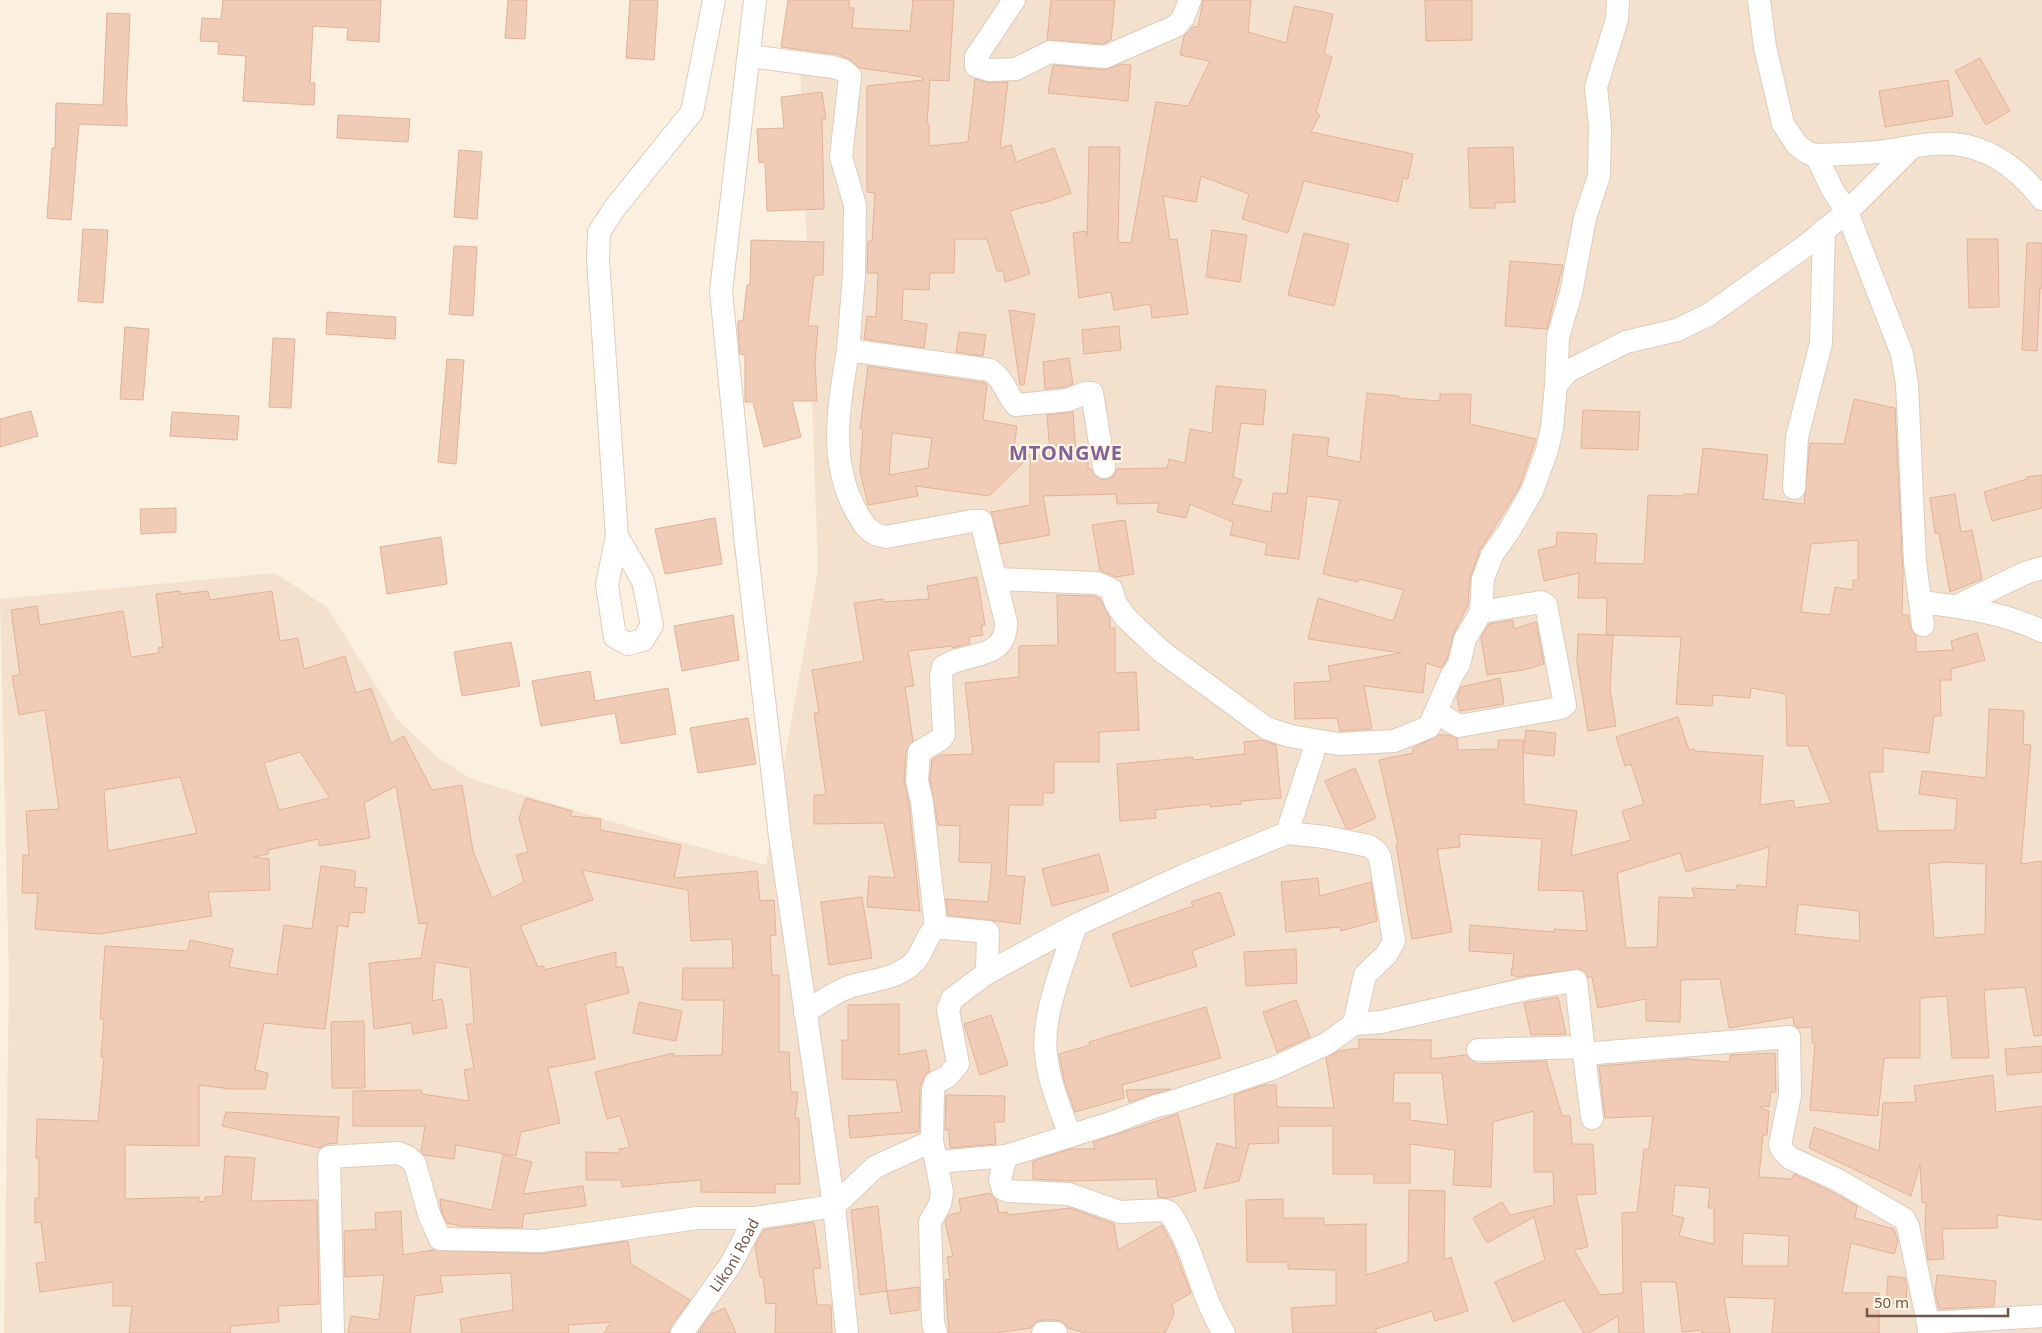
<svg xmlns="http://www.w3.org/2000/svg" width="2042" height="1333" viewBox="0 0 2042 1333" font-family="'Noto Sans',sans-serif">
<style>
.residential{fill:#f3e1ce}
.building{fill:#f0ccb7;stroke:#e2b298;fill-rule:evenodd}
.lines{fill:none;stroke-linecap:round;stroke-linejoin:round}
.minor-casing{stroke:#dfcbbc;stroke-width:24}
.minor{stroke:#fff;stroke-width:22}
.labels{text-anchor:middle;dominant-baseline:central;stroke-width:4.5;stroke-linejoin:round;paint-order:stroke}
.street-label{font-size:15px;fill:#715548;stroke:#fff4e5}
.district-label{font-size:20px;font-weight:bold;letter-spacing:1px;fill:#826395;stroke:#fff4e5}
</style>
<rect width="100%" height="100%" fill="#fbefdf"/>
<path class="residential" d="M798,0H2042V1333H4L9,977L0,599L275,573L327,607L397,719L436,756L471,779L670,839L766,865L818,570Z"/>
<path class="building" d="M223,0H381L379,42L347,40L348,28L313,26L310,83H315L314,105L243,101L246,56L218,54L219,42L200,41L202,18L221,19Z
M508,0H527L525,39L505,38Z
M630,0H658L654,60L626,58Z
M788,0H849V8H854L852,28L910,31L913,0H954L949,81L930,80L927,124H929V146L968,142L975,79L989,83L1008,82L1000,148L1011,145L1016,162L1054,148L1071,193L1041,204V202L1010,211L1030,274L1005,282L1003,271H997L987,239H955L954,273H930L929,290L903,289L902,320L927,324L924,348L864,339L867,316L876,317L878,273H867L868,241H872L875,193L867,192V86L923,80V77L860,68L851,60L837,54L781,47Z
M1051,0H1115L1111,40L1103,44L1047,40Z
M1203,0H1251L1248,32L1286,43L1294,6L1333,14L1324,54L1332,57L1316,112L1320,115L1311,132L1413,154L1408,179L1403,178L1398,202L1304,181L1288,233L1242,219L1249,194L1201,176L1196,202L1163,196L1170,240L1177,239L1188,314L1152,318L1150,304L1114,310L1111,292L1079,298L1073,233L1086,231L1087,236L1089,147H1120L1118,242L1131,243L1156,102L1188,106L1210,61L1180,55L1184,36L1193,27H1198Z
M1425,0H1472V40L1426,41Z
M107,13L130,14L126,105H127V126L79,124L71,220L47,218L52,148H55L56,103L103,105Z
M1980,58L2010,111L1986,125L1955,71Z
M1122,64L1131,65L1128,101L1048,93L1053,65L1104,70Z
M1948,80L1953,116L1885,127L1879,91Z
M822,92L826,119H822L824,209L767,211L765,162L759,163L757,129L784,128L781,97Z
M338,115L410,119L408,142L337,138Z
M1513,147L1515,202L1495,203V208H1470L1468,148Z
M459,150L482,152L477,219L454,217Z
M83,229L108,230L103,303L78,301Z
M1212,230L1247,235L1240,282L1206,277Z
M1304,233L1349,244L1334,306L1288,295Z
M1967,239H1998L1999,307L1969,308Z
M751,240L824,242L823,275H814L808,326H818L815,363L817,401H792L801,437L764,447L753,402H745V355L740,354L738,329V321H743L747,285H750Z
M2027,243H2042V288H2040L2037,351L2022,350Z
M454,246L477,247L473,316L449,314Z
M1510,261L1563,265L1547,329L1505,326Z
M1009,310L1035,314L1024,385H1020Z
M327,312L396,317L395,339L326,334Z
M1119,326L1121,350L1084,354L1082,330Z
M125,327L149,329L143,400L120,399Z
M959,332L986,335L983,356L956,352Z
M273,338L295,339L291,408L269,407Z
M1069,358L1073,384L1065,387L1045,389L1043,362Z
M447,359L464,360L456,464L438,462Z
M868,366L985,383L987,385L983,420L1017,426L1013,455H1050L1047,415L1073,412L1076,454H1088V469H1091L1099,479L1106,480L1113,477L1117,469L1167,468L1169,459L1185,463L1190,429L1212,433L1216,386L1266,390L1263,425L1241,423L1233,477L1242,480L1232,504L1271,512L1273,493L1287,494L1293,434L1329,438L1327,456L1360,462L1367,393L1399,396V398L1440,401V394H1471L1470,424L1536,439L1519,488L1480,550L1470,578L1468,605L1454,633L1447,659L1441,668L1426,663L1423,693L1364,686L1372,729L1340,731L1337,718L1295,719L1294,683L1331,681L1328,666L1401,653L1308,639L1318,598L1393,621L1404,590L1359,579L1358,582L1323,574L1340,500L1307,496L1299,559L1265,555L1267,543L1230,535L1233,522L1190,504L1186,518L1157,512L1159,503L1117,504L1116,494L1043,496L1050,535L1000,544L991,512L1030,505V456L989,496L916,486L918,496L868,505L860,471L863,429H860ZM892,433L932,438L928,468L889,475Z
M1854,399L1895,408L1903,573L1902,615H1908L1910,627L1916,636V652L1953,650L1951,641L1977,633L1985,660L1951,669V680H1940L1941,716H1934L1929,753L1883,748V772H1869L1878,831L1955,830L1957,799L1919,794L1922,771L1986,778L1989,709L2024,711L2023,744L2031,745L2021,864L2042,861V1035L2034,1036L2025,987L1984,990L1989,1058H1952L1947,996L1920,998V1058H1884L1878,1116L1810,1110L1815,1043H1812V1027L1798,1028L1794,1025L1793,1017L1729,1028L1720,979L1681,980L1680,1022L1646,1021V999L1598,1008L1592,977H1588L1580,969L1518,977L1511,975L1514,954L1469,951L1470,925L1554,932V929L1587,931L1583,891L1538,890L1542,839L1459,834L1460,847L1437,849L1452,932L1412,939L1396,845L1398,844L1379,760L1413,753V748L1438,735H1449L1457,738L1458,750L1498,749V740H1523L1524,804L1577,811L1571,856L1631,840L1622,811L1644,804L1631,764L1625,766L1616,737L1678,717L1689,750L1694,749L1695,751L1763,756L1760,805L1793,800L1795,808L1831,803L1808,746H1787L1786,694L1751,688L1750,698L1713,695L1712,706L1676,704L1681,637L1606,635L1607,598H1578L1579,573L1544,581L1538,550L1556,546L1557,532L1597,534L1595,563L1644,564L1648,495L1684,496V494H1698L1703,448L1768,455L1763,499L1804,504L1810,443L1844,444ZM1858,540V580H1853V590L1835,587L1830,615L1801,612L1811,544ZM1769,847L1766,887L1737,885L1736,890L1692,888L1695,898L1659,897L1657,947L1626,948L1617,873L1680,853L1686,872ZM1945,862L1986,864L1985,934L1934,938L1929,864ZM1798,904L1859,911L1860,941L1795,934Z
M1583,410L1640,412L1638,450L1581,448Z
M31,411L38,436L0,447V419Z
M172,412L239,416L237,440L170,436Z
M2042,475V508L1992,521L1984,492L2027,479V477Z
M1955,494L1961,532L1972,530L1982,579L1950,592L1939,533H1935L1930,498Z
M176,508V532L141,534L140,509Z
M715,518L722,564L665,574L655,529Z
M1125,520L1134,574L1116,577L1100,570L1092,525Z
M441,537L447,584L387,594L380,547Z
M977,577L985,625L981,626L983,635L969,637L970,643L953,648L952,646L908,651L914,686L905,687L913,741L906,751L904,780L909,804L920,911L867,907L869,876L895,878L884,823L814,824V795H826L814,713L819,712L812,670L864,661L854,603L883,599V602L929,599L927,586Z
M180,591V594L208,591L210,600L272,591L280,641L298,638L304,669L345,656L356,693L371,688L391,743L404,736L432,790L462,785L473,851L492,898L524,882L516,855L528,852L519,818L526,798L572,811L570,816L601,819L600,830L681,845L674,878L757,871L760,901L774,900L776,935L770,936L772,975H779V1052H789L791,1092H798L795,1118H799L800,1184H775V1193L701,1192V1180L622,1187L621,1180H586V1152L619,1153V1149L630,1147L620,1116L607,1119L595,1072L674,1053L673,1056L722,1055L724,1000H682L683,968H733L732,939L691,941L688,890L582,870L593,900L520,926L538,967L544,966V970L616,952V967H623L629,993L585,1004L595,1059L548,1068L560,1123L521,1132L516,1156L456,1145L454,1159L424,1155L421,1151L425,1126H353V1091L422,1090V1094L469,1101L464,1070L474,1068L466,1024H474L470,968L435,962L432,1001L442,999L447,1028L413,1034L411,1023L374,1029L369,963L421,958L427,923L419,924L396,786L364,803L370,838L319,846L318,839L268,850V854L253,857L269,859L270,890L208,892L212,916L99,934L35,929L38,893H22L23,855H29L26,811L59,809L45,710L19,715L12,676L20,675L11,610L37,606L40,625L123,611L131,657L159,653L158,648L163,647L156,594ZM300,752L330,798L279,810L264,763ZM180,777L197,833L108,851L104,790Z
M1057,595L1094,596L1100,599L1110,618V629L1115,628V673L1136,672L1139,730L1099,732V762H1054V793H1043V805H1009L1006,875L1025,877L1020,924L948,915L946,899L988,902L992,863L959,862L960,826L938,825L930,780L932,760L940,755L973,754L965,683L1019,677V646L1058,645Z
M733,615L739,660L682,671L674,626Z
M1513,620L1514,629L1536,622L1544,664L1524,670L1487,675L1481,637L1489,624Z
M1578,634L1613,635L1610,690L1616,726L1588,731L1577,662Z
M511,642L520,686L462,696L454,652Z
M590,671L595,701L668,688L676,734L621,744L615,713L541,726L532,681Z
M1500,678L1504,704L1460,711L1457,697L1461,687Z
M748,718L756,764L698,773L690,728Z
M1526,730L1556,733L1554,756L1523,753Z
M1262,740L1276,745L1281,798L1241,801V804L1210,807V804L1155,810L1156,818L1120,821L1117,764L1193,757V760L1245,754L1244,742Z
M1355,768L1376,818L1351,829L1346,828L1325,781Z
M1099,854L1109,891L1052,906L1042,869Z
M321,866L356,871L354,887L367,888L364,913L350,912L348,927L338,925L325,1029L264,1023L255,1070L268,1073L265,1089H231L199,1085V1146L125,1145V1199L199,1197V1201L204,1202L205,1197L222,1196L225,1156L255,1158L251,1201L317,1200L319,1304L278,1306L279,1322L231,1326L230,1333H129L132,1306H113V1282L40,1292L36,1263L46,1262L41,1222L35,1223V1198H39V1158H36L37,1119L98,1121L104,1057H101L104,1019H100L105,946L188,951L190,940L233,949L229,967L277,975L284,925L312,929Z
M1318,878L1320,896L1371,882L1377,921L1341,931L1340,927L1286,932L1281,882Z
M1220,892L1235,935L1192,951L1197,966L1131,987L1112,934L1193,906L1191,902Z
M862,897L872,958L829,965L821,902Z
M1296,949L1297,983L1246,986L1244,952Z
M1558,997L1566,1034L1531,1035L1524,1003Z
M1296,1000L1310,1037L1277,1052L1263,1012Z
M639,1002L682,1011L676,1041L633,1033Z
M899,1004V1055L926,1050L930,1071L925,1075L920,1087L919,1132L850,1138L848,1116L902,1112L896,1080L842,1079V1040H848V1005Z
M1206,1007L1221,1058L1122,1085L1124,1098L1075,1112L1064,1080L1059,1054L1090,1045L1089,1042Z
M991,1015L1008,1065L980,1075L964,1024Z
M364,1021L365,1088H332L331,1022Z
M1359,1039L1431,1040V1059L1466,1055L1477,1064L1546,1061L1562,1116H1570L1572,1144H1593L1596,1194L1576,1195L1588,1247L1574,1250L1600,1295L1623,1293L1622,1213L1637,1212L1644,1149H1649L1653,1116L1605,1118L1599,1066L1686,1059L1730,1062V1055L1775,1053L1776,1092H1771L1769,1107L1762,1106L1761,1108L1769,1111L1767,1135H1763L1759,1177L1792,1179L1794,1174L1832,1192L1857,1206L1855,1218L1894,1229L1898,1242L1894,1254L1851,1243L1842,1293H1879V1333H1772L1775,1299L1724,1297L1730,1333H1702V1330L1682,1332L1676,1282H1641L1644,1333H1619L1618,1316L1589,1333H1584L1564,1300L1513,1322L1495,1282L1545,1260L1534,1217L1487,1243L1473,1218L1502,1202L1510,1215L1554,1205L1553,1172H1534V1111L1493,1122L1491,1187L1453,1185L1455,1150L1410,1144V1183H1374V1174H1333V1126H1278L1279,1143L1249,1144L1239,1181L1204,1189L1217,1143L1236,1148L1234,1095L1264,1085H1276L1277,1107L1334,1108L1326,1058L1339,1051L1359,1048ZM1394,1073H1442L1448,1125L1410,1120V1103H1393ZM1675,1185L1710,1188L1708,1208H1714V1244L1679,1236L1684,1218L1672,1215ZM1743,1233L1789,1236L1788,1266H1742Z
M2042,1046V1072L2007,1075L2005,1049Z
M1993,1075L1996,1112L2042,1106V1220L1997,1215V1228L1942,1229L1944,1259L1928,1260L1925,1232L1926,1203L1922,1202L1920,1164L1911,1196L1809,1148L1814,1127L1879,1151L1883,1103L1916,1102L1914,1086Z
M1170,1089L1129,1102L1126,1090Z
M946,1095L1005,1096L1004,1122H994L996,1144L950,1148L949,1130H945Z
M226,1112L339,1117L337,1143L328,1144L320,1148L222,1126Z
M1178,1114L1196,1191L1168,1198L1158,1197L1156,1179L1071,1181L1033,1179V1161L1071,1149H1095L1093,1142Z
M503,1155L532,1162L523,1194L583,1186L586,1206L524,1214L522,1228L460,1226L447,1223L441,1210L440,1199L492,1210Z
M1409,1190L1445,1191L1444,1260L1451,1257L1468,1311L1435,1321L1432,1311L1376,1329V1333H1293L1291,1308L1336,1305V1270L1288,1269V1262H1247L1246,1200L1283,1199V1218H1324V1225L1366,1224V1275L1408,1262Z
M990,1193L996,1200L999,1213L1007,1212L1008,1215L1070,1208L1114,1224L1118,1250L1162,1225L1173,1246L1191,1293L1172,1304L1174,1314L1165,1333H1085L1068,1328L1063,1322L1056,1320H1043L1036,1322L1031,1328L996,1333H949L945,1280L950,1279L947,1257L953,1256L945,1222L949,1215L961,1212L959,1199Z
M878,1206L887,1291L860,1295L851,1210Z
M401,1211L403,1255L433,1250L540,1254L628,1241L631,1264L690,1300L671,1325L669,1333H604L611,1322L568,1325L569,1333H462L460,1319L513,1310L511,1273L440,1276L443,1292L415,1296L410,1333H348L351,1316L379,1320L384,1275L345,1277L344,1231L376,1229L375,1213Z
M814,1222L821,1268L813,1269L817,1305H831L832,1333H775L776,1303L766,1304L763,1277H760L755,1246L764,1230Z
M1937,1275L1996,1281L1994,1306L1939,1309L1935,1293Z
M1888,1276L1905,1278L1907,1287L1906,1304L1886,1303Z
M919,1287V1310L890,1314L887,1291Z
M725,1308L736,1333H698L711,1314Z"/>
<g class="lines">
<defs>
<g id="minor">
<path d="M755,0L721,291L746,544L780,837L834,1206L847,1333"/>
<path d="M1014,0L976,57V66L989,70L1016,69L1050,52L1105,57L1176,26L1183,18L1190,0"/>
<path d="M1759,0L1765,47L1783,124L1797,145L1808,153L1816,155C1836,154 1857,154 1877,152C1896,150 1915,145 1934,144C1980,140 2015,164 2042,199"/>
<path d="M749,56L833,67L843,70L850,76L841,157L855,205L854,275L848,350L990,370C1004,379 1006,393 1016,405L1068,400L1085,393H1092L1104,467"/>
<path d="M1816,155L1832,189L1847,212L1902,354L1907,384L1915,562L1923,625"/>
<path d="M848,350C839,404 828,461 856,511C864,526 869,534 886,537L972,521H981L1006,622C1007,662 965,651 943,667L941,676L944,735L941,739L919,752L917,781L922,802L936,927"/>
<path d="M1556,385L1558,337L1571,293L1585,218L1599,176L1600,126L1596,87L1617,19L1618,0"/>
<path d="M1794,488L1797,437L1821,343L1824,230"/>
<path d="M617,536L643,581L652,625L643,640L628,644L615,637L607,585L617,536L598,259L599,232L614,209L692,112L714,0"/>
<path d="M996,579L1097,583L1111,589L1116,604L1126,618L1161,651L1266,728L1290,736L1339,744L1394,741L1429,727L1451,677L1459,664L1465,639L1481,612L1483,579L1492,555L1509,531L1532,491L1547,450L1552,428L1556,385L1568,371L1626,342L1677,330L1708,315L1804,247L1847,212L1912,147"/>
<path d="M1922,602C1963,607 2004,613 2042,631"/>
<path d="M1957,606L2025,573L2042,568"/>
<path d="M1436,712L1459,726L1561,708L1565,705L1546,605L1541,602L1481,612"/>
<path d="M1287,833L1317,741"/>
<path d="M805,1012C819,1004 834,992 849,987C870,980 893,980 911,965C924,955 924,937 936,927L988,932L987,973"/>
<path d="M1354,1024L1381,1022L1530,988L1576,981L1584,1054L1789,1037L1790,1095L1780,1145L1783,1151L1790,1158L1838,1180L1904,1219L1908,1226L1928,1323"/>
<path d="M1478,1050L1583,1047"/>
<path d="M1584,1054L1592,1118"/>
<path d="M1070,1136C1061,1110 1049,1083 1046,1055C1041,1015 1064,963 1076,925"/>
<path d="M1006,1156L1000,1179L1003,1189L1008,1191L1069,1194L1120,1212L1163,1210L1169,1212C1195,1248 1200,1296 1224,1333"/>
<path d="M333,1333L329,1157L398,1153L408,1157L415,1164L429,1214L440,1239L540,1241L697,1218H755"/>
<path id="s1" d="M682,1333L731,1264L755,1218L834,1206L875,1167L932,1141"/>
<path d="M936,1333L933,1323L930,1222L940,1204L942,1192L932,1141L933,1090L935,1083L948,1076L958,1064L948,1010L952,999L987,973L1076,925L1187,874L1287,833L1325,837L1369,846L1377,852L1380,858L1394,941L1386,955L1365,975L1354,1024L1326,1044L1274,1068L1169,1103L1156,1106L1114,1122L1006,1156L937,1162"/>
<path d="M1043,1333H1056"/>
<path d="M1929,1333L1928,1323L2042,1316"/>
</g>
</defs>
<use href="#minor" class="minor-casing"/>
<use href="#minor" class="minor"/>
</g>
<g class="labels">
<g class="street-label">
<text stroke="none"><textPath href="#s1" startOffset="94">Likoni Road</textPath></text>
</g>
<g class="district-label">
<text x="1066" y="452">MTONGWE</text>
</g>
</g>
<path d="M1867 1308v8h141v-8" fill="none" stroke="#715548" stroke-width="2.5"/>
<text x="1874" y="1308" font-size="15" fill="#715548" stroke="#fff4e5" stroke-width="4" paint-order="stroke">50 m</text>
</svg>
